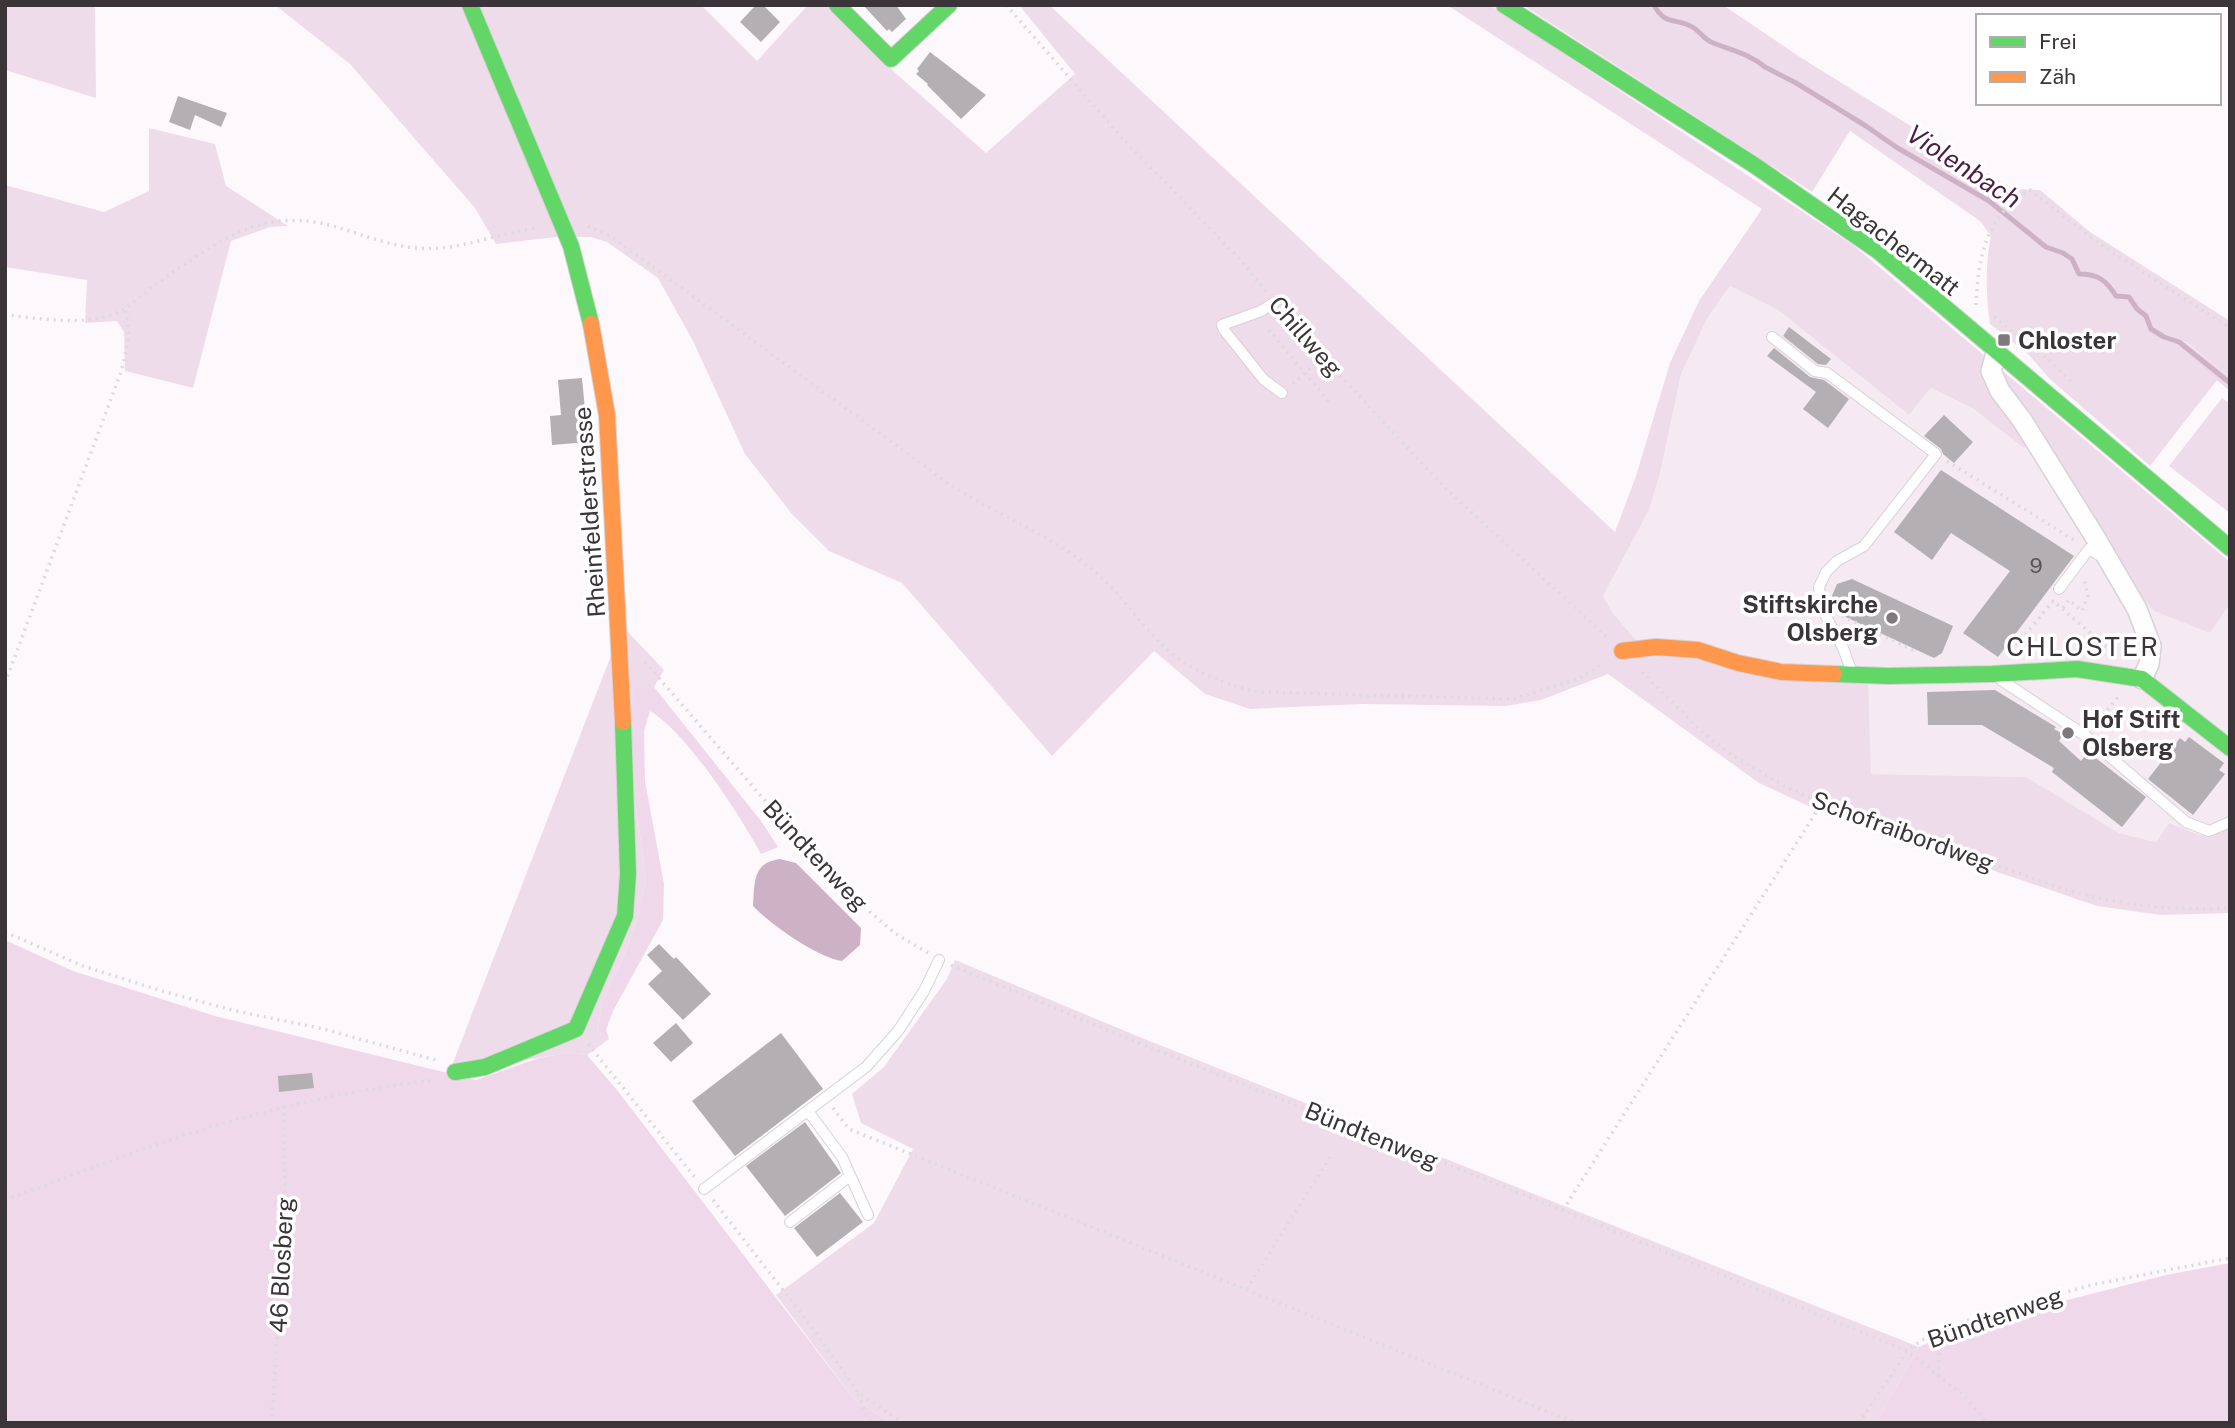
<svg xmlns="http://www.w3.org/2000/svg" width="2235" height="1428" viewBox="0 0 2235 1428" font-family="'Public Sans',sans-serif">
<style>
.built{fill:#f5eaf2}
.green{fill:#efdcea}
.forest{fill:#efd8e9}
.water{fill:#cdb2c6}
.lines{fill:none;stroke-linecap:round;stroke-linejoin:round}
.stream{stroke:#cdb2c6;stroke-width:5}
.building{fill:#b4afb3}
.lane-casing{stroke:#d7d2d6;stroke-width:12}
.street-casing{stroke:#d7d2d6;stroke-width:22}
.fast-casing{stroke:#d7d2d6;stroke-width:18}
.slow-casing{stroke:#d7d2d6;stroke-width:18}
.path{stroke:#dcdadc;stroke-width:3.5;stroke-dasharray:2 5;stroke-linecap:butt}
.lane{stroke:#fffefe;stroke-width:10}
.street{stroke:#fffefe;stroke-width:19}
.fast{stroke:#63d668;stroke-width:16}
.slow{stroke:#ff974d;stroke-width:16}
.poi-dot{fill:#7f797d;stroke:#fff;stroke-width:2.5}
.labels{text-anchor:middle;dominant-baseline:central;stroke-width:7;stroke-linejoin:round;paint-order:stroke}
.number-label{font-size:21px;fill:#595358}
.street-label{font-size:24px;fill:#3b3439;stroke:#fff}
.poi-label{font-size:24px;font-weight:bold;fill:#3b3439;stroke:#fff;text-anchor:start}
.water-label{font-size:26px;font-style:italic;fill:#4c1d44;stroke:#fff}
.neighbourhood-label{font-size:26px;letter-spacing:2px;fill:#3b3439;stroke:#fff}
</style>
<rect width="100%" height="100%" fill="#fdf8fb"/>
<path class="built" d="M1730,286L1778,310L1909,415L1931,388L1972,408L2024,448L2041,432L2143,598L2210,633L2230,604V824L2200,835L2169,823L2156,842L2119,833L2026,777L1870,774L1636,640L1612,612L1603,596L1649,510L1660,474L1681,374L1708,317Z"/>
<path class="green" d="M5,5H95L96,98L5,70Z
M275,5H701L757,61L808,5H826L892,70L986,153L1075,74L1019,5H1049L1615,532L1636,476L1670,363L1699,301L1762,209L1447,5H1490L1853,245L2230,562V604L2210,633L2154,611L2143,598L2042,433L2024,448L1972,408L1931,388L1909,415L1778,310L1730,286L1708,317L1681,374L1660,474L1649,510L1603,596L1612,612L1636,640L1868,685L1871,774L2026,777L2119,833L2156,842L2169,823L2200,835L2230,824V913L2161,915L2097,906L1817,810L1759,783L1608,674L1541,700L1506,706L1364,704L1250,709L1205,694L1154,651L1052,756L902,583L829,551L792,514L745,454L693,341L658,278L607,242L590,237H557L496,244L475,208L350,64Z
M1523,5H1723L1803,59L2012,189L2040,190L2090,232L2230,321V377L2186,342L2181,345L2195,362L2217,380L2150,466L2050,379L2029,355L1990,324C1986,295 1985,265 1991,236L1980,221L1850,131L1812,192Z
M149,128L215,144L226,186L288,226L270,227L231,241L193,388L125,371L124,332L117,321L85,323L87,280L5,267V185L104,212L149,191Z
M2222,398L2230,404V513L2169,466Z
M626,630L664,670L654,687L636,689V807L646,879L637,919L624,956L602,1002L598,1031L609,1039L587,1055L567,1053L449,1073L612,653Z
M955,960L1137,1036L1919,1347L1876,1423H890L853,1398L776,1295L874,1223L913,1149L861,1123L852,1094L884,1067L947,979Z"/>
<path class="forest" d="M2185,342L2230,377V391L2195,362L2180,345Z
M654,687L761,821L778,847L761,854C740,815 687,733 650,711L644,731L645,781L664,884L663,920L613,1011L606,1030L609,1039L598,1031L602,1002L624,956L637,919L646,879L636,807L630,714L636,688Z
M5,940L73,971L215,1016L476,1080L539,1058L567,1053L587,1055L617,1090L853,1398L890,1423H5Z
M2230,1263V1423H1876L1919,1347L1950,1333L1996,1318L2166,1275Z"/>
<path class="water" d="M780,859L796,863L861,928L860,945L842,961C818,958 770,924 753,906C755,882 752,863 780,859Z"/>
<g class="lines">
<path class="stream" d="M1654,5C1665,27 1678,17 1694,28C1700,32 1704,39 1711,42C1730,50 1748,53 1765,67L1796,83L1866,126L1896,147L1989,201L2046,247L2063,253L2072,259L2079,274C2098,274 2106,280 2116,296L2129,297L2137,309L2146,316L2151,329L2164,337L2179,342L2230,383"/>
</g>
<path class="building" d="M756,5H763L780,22L761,42L740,22Z
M863,5H896L906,19L892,32L889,29L887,31Z
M930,52L986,95L961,119L927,85L928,84L916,74L919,71L917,69Z
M178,96L227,113L221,127L195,115L190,130L169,122Z
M1789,327L1831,359L1826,365L1818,364L1783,336Z
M1774,348L1810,377L1824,380L1849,399L1828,428L1803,409L1816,392L1767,356Z
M582,378L588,442L552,445L550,416L561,415L558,380Z
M1944,415L1973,442L1954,463L1943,454L1941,449L1924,436Z
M1941,470L2074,556L1998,657L1963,633L2010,571L1951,533L1932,560L1894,532Z
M1852,579L1953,626L1942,653L1934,658L1835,612L1831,598L1837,584Z
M1995,690L2056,727L2054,729L2063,734L2059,741L2081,761L2088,752L2146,797L2122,827L2052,772L2054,768L1982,725H1928L1927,692Z
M2189,737L2224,763L2219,770L2225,774L2193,815L2148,779L2180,738L2185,742Z
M659,944L674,959L676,957L711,994L683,1020L648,984L662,971L647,955Z
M676,1023L693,1043L671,1062L653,1043Z
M781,1033L823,1089L735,1156L692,1101Z
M312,1073L314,1088L279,1092L278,1076Z
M805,1122L841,1173L785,1216L746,1166Z
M840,1193L863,1222L817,1257L794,1228Z"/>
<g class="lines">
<defs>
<path id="lane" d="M1275,302L1261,311L1222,325L1224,330L1264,380L1282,393
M1772,337L1815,371L1827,373L1936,454L1864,546L1837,561L1826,572L1819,587L1821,607L1843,648L1851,670
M2059,589L2089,549L2102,557
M2001,680L2086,736L2186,822L2209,831L2230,822
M808,1111L842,1157L868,1215
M704,1189L866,1067L898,1031L924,991L939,960
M790,1222L850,1176"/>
<path id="street" d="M1996,353L1991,371L2000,391L2022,420L2095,537L2137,609L2151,646L2149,664L2142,679"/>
<path id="fast" d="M470,5L571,246L591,324
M837,5L891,59L949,5
M1504,5L1754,165L1878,251L2230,548
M1834,674L1888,676L1992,674L2077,669L2142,679L2230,748
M455,1072L485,1067L576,1029L625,916L628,874L623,722"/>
<path id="slow" d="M591,324L607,415L623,722
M1622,651L1656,647L1698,650L1738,663L1781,672L1834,674"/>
</defs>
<use href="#lane" class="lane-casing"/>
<use href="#street" class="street-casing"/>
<use href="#fast" class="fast-casing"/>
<use href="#slow" class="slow-casing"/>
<path class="path" d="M1006,5L1124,140L1234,253L1266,291
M588,226L612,237L949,484C996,514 1053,536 1095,572C1123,595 1141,627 1168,650C1194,673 1226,685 1259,692L1514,699L1580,678L1603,664
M1976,305C1978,258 1986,214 2030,190L2100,244L2230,328
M1284,313L1322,356L1444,487L1607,637
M5,315C39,318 79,326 112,315C127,309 138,298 151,288C186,263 230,229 272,222C330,213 365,244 418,248C459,252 498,232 539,228
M1994,317L2049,360L2072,382
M1269,330L1329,402
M1293,384L1322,356
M1947,461L2074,540
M2063,608L2069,600L2082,611L2088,596L2084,579
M1842,616L1917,652
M2012,651L2053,601L2110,650
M645,662L838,885L896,934L928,953
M1642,672L1701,731L1733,756L1788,788L1822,803L2063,889C2119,905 2171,911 2230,908
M5,683L121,372C127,350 131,332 125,309
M2094,726L2118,697
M5,932L83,966L165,992L236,1011L324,1029L435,1060
M951,965L1146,1046L1563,1210L1907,1351L1922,1340L1969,1320L2091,1285L2230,1258
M588,1044L697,1180
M833,1108L849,1129L1576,1423
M5,1200C60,1181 112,1159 167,1141C253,1112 344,1091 433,1080
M713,1200L814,1330L858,1392L903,1423
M1563,1210L1822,803
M1247,1289L1332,1154
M1939,1376V1353L1946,1330
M858,1394L870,1423
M272,1423L285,1204L284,1107
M1859,1423L1907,1351L1963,1395L1988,1423"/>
<use href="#lane" class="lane"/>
<use href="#street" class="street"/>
<use href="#fast" class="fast"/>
<use href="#slow" class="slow"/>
</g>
<g class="poi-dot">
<rect x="1997" y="333" width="14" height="14" rx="3.5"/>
<circle cx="1892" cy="618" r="7"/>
<circle cx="2068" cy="733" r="7"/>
</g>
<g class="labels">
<g class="number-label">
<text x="2036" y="565">9</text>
</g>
<g class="street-label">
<text transform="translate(1894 241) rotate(38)">Hagachermatt</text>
<text transform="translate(1306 336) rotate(49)">Chillweg</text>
<text transform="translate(589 512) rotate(-94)">Rheinfelderstrasse</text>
<text transform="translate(1903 831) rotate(20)">Schofraibordweg</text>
<text transform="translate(816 855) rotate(47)">Bündtenweg</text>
<text transform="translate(1372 1135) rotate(22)">Bündtenweg</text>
<text transform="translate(281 1265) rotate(-87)">46 Blosberg</text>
<text transform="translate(1995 1317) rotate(-19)">Bündtenweg</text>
</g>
<g class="poi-label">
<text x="2018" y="340">Chloster</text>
<text x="1878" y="604" text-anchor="end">Stiftskirche<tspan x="1878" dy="28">Olsberg</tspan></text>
<text x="2082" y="719">Hof Stift<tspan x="2082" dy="28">Olsberg</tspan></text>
</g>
<g class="water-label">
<text transform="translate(1964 166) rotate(33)">Violenbach</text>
</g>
<g class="neighbourhood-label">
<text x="2083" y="646">CHLOSTER</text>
</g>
</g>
<rect width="2235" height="1428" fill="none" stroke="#3b3439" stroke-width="14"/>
<rect x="1976" y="14" width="245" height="91" fill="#ffffff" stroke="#b1aeb0" stroke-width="2"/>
<rect x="1990" y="37" width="35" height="10" fill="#63d668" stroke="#b1aeb0" stroke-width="2"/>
<text x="2039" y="49" font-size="21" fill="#3b3439">Frei</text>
<rect x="1990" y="72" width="35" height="10" fill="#ff974d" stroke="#b1aeb0" stroke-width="2"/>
<text x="2039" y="84" font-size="21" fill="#3b3439">Zäh</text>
</svg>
